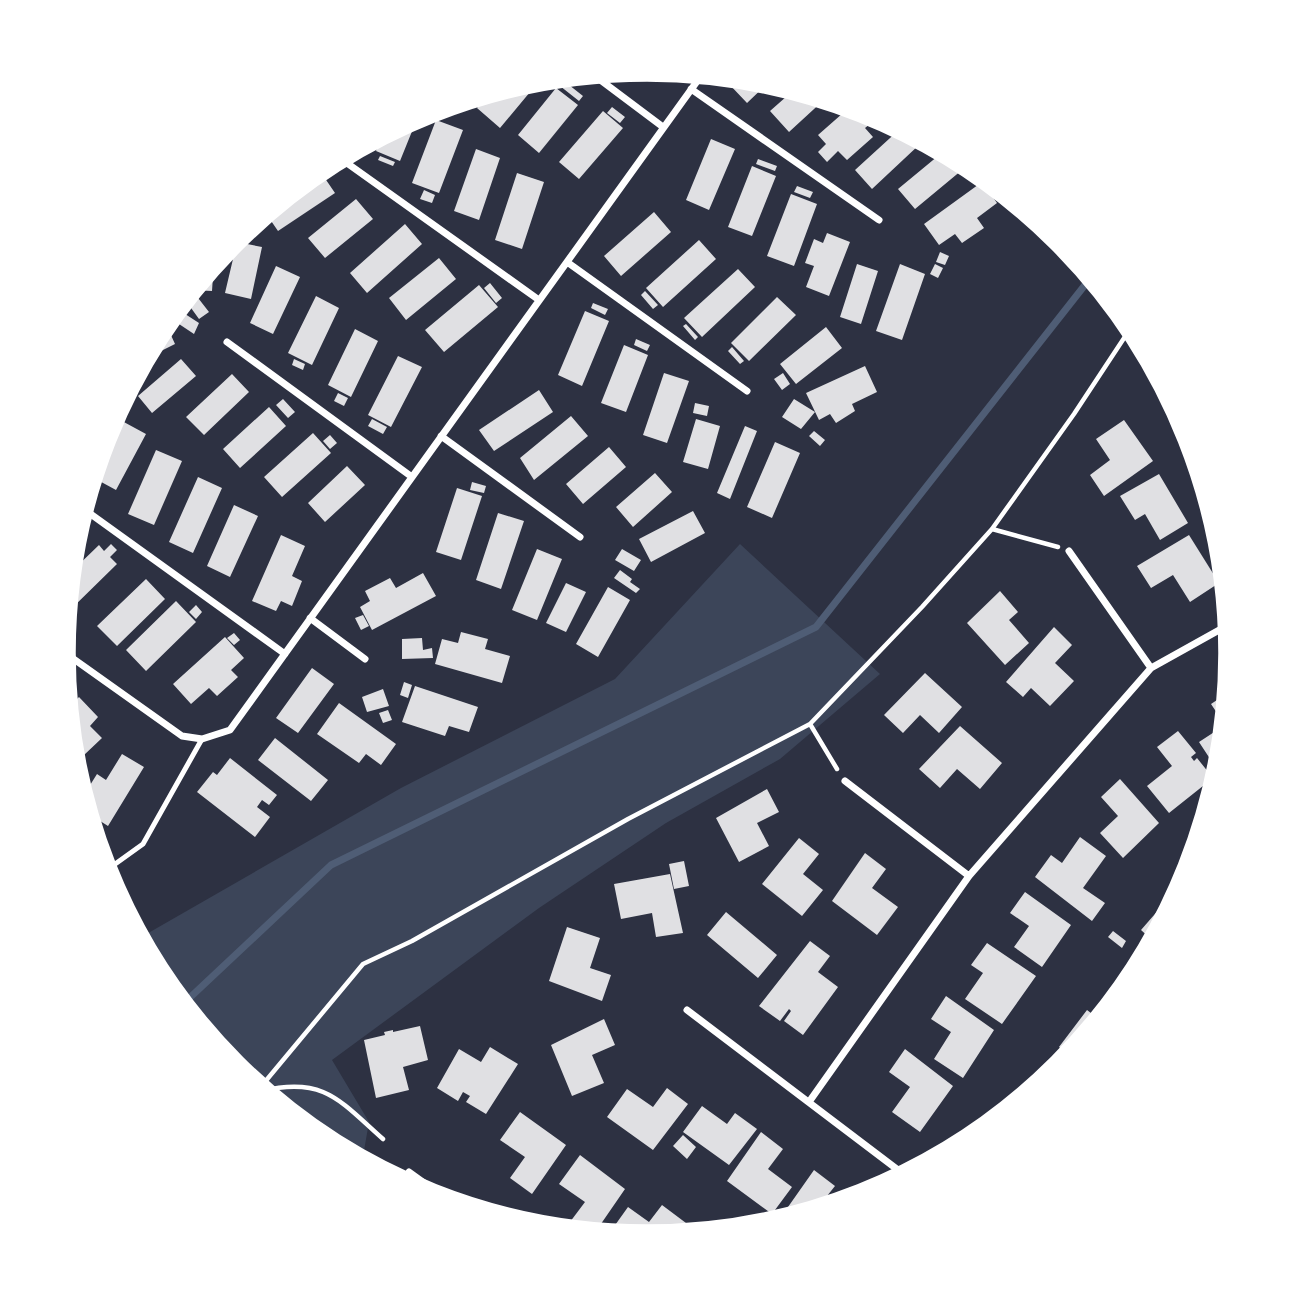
<svg xmlns="http://www.w3.org/2000/svg" width="1294" height="1306" viewBox="0 0 1294 1306" font-family="Mulish,sans-serif">
<style>
.green{fill:#3c4559}
.lines{fill:none;stroke-linecap:round;stroke-linejoin:round}
.stream{stroke:#4f5d75;stroke-width:7}
.building{fill:#e0e0e3}
.path{stroke:#fff;stroke-width:4.5}
.service{stroke:#fff;stroke-width:5}
.minor{stroke:#fff;stroke-width:7}
.rim{fill:none;stroke:#fff;stroke-width:3.5}
</style>
<rect width="100%" height="100%" fill="#2d3142"/>
<path class="green" d="M740,544L880,674L780,759L666,823L539,908L332,1060L369,1122L362,1162L321,1140L233,1067L160,978L138,937L150,932L401,788L615,679Z"/>
<g class="lines">
<path class="stream" d="M182,1005L331,865L816,627L1092,276"/>
</g>
<path class="building" d="M650,67L646,77L625,69L647,67Z
M737,76L762,79L770,81L747,103L729,84Z
M533,78L540,80L500,128L477,108L491,91Z
M564,81L583,96L579,101L560,86Z
M556,88L578,105L539,153L518,135Z
M795,89L826,98L789,132L770,111Z
M851,106L869,111L876,119L865,128L873,137L847,160L838,151L827,162L818,152L826,144L818,135Z
M612,107L625,117L620,123L607,113Z
M603,111L623,128L579,179L559,162Z
M419,114L400,161L376,151L383,133Z
M436,120L463,130L439,193L412,183Z
M901,128L920,144L872,189L855,170Z
M711,139L735,149L709,210L686,200Z
M476,149L500,158L479,220L454,211Z
M944,151L962,170L915,209L898,189Z
M380,156L395,162L393,166L378,160Z
M758,159L777,166L775,171L756,164Z
M752,166L776,176L752,236L728,227Z
M320,171L335,193L278,231L265,212Z
M517,173L544,182L522,249L495,240Z
M982,182L997,203L977,218L984,228L962,243L955,234L939,245L924,224Z
M797,186L813,192L810,198L794,192Z
M424,190L435,195L432,203L420,199Z
M791,194L817,204L794,266L767,256Z
M356,199L373,219L325,258L308,238Z
M654,212L671,232L621,276L604,256Z
M405,224L422,244L367,293L350,273Z
M827,233L850,242L829,296L806,287L814,266L805,263L814,239L823,243Z
M699,240L716,259L663,307L646,288Z
M237,242L262,247L251,299L225,293Z
M940,252L949,256L945,265L936,262Z
M439,258L456,279L406,320L389,298Z
M214,261L212,291L191,290Z
M857,264L878,271L861,324L840,317Z
M900,264L925,274L902,340L876,331Z
M935,264L943,268L938,278L930,274Z
M276,266L300,277L273,334L250,323Z
M738,269L755,287L702,337L684,318Z
M490,283L502,298L496,303L484,288Z
M479,285L498,307L444,352L425,330Z
M645,291L658,305L653,309L641,295Z
M195,294L209,312L199,319L186,301Z
M316,296L339,308L312,365L288,353Z
M777,297L796,315L749,361L731,343Z
M593,303L608,309L605,315L591,308Z
M585,311L609,321L582,386L558,375Z
M182,312L199,323L194,334L176,322Z
M165,322L175,344L143,360L160,327Z
M686,324L698,337L695,340L683,326Z
M826,327L842,348L796,384L780,364Z
M355,329L378,341L351,397L328,385Z
M636,339L650,345L647,351L634,345Z
M624,345L648,355L626,412L601,403Z
M732,347L744,361L740,364L728,351Z
M398,356L422,367L391,427L368,415Z
M181,359L196,376L152,413L138,396Z
M294,359L305,364L303,370L292,365Z
M865,366L877,392L852,404L855,411L836,423L830,414L819,420L806,393Z
M664,373L689,381L667,443L643,435Z
M783,373L790,384L782,390L774,379Z
M232,374L249,392L204,435L186,417Z
M539,390L553,412L494,451L479,430Z
M338,393L348,398L344,406L334,401Z
M283,399L295,412L288,418L276,405Z
M794,399L815,412L801,429L782,417Z
M695,403L709,406L707,416L693,413Z
M269,407L286,426L240,468L223,449Z
M571,416L588,436L534,480L520,458Z
M372,419L387,427L383,434L368,426Z
M696,419L720,426L708,469L683,462Z
M1124,420L1153,461L1104,496L1090,475L1110,460L1096,439Z
M122,421L146,434L116,490L92,477Z
M745,426L757,431L730,499L717,493Z
M814,431L825,440L820,446L809,436Z
M313,433L331,453L282,497L264,477Z
M330,435L337,443L330,449L323,441Z
M775,442L800,453L772,518L747,507Z
M609,447L626,467L583,504L566,484Z
M156,450L182,461L154,525L128,514Z
M347,466L365,485L325,522L308,503Z
M655,473L672,492L633,527L616,507Z
M1159,474L1188,523L1160,540L1145,514L1135,520L1120,496Z
M198,477L222,488L193,553L169,542Z
M472,482L486,486L484,493L470,490Z
M457,488L482,496L461,560L436,552Z
M234,505L258,516L230,577L207,566Z
M693,511L705,533L651,562L639,539Z
M498,513L524,521L501,589L476,580Z
M281,535L305,546L292,576L302,581L292,606L281,601L276,611L252,601Z
M1189,535L1219,583L1190,602L1173,575L1151,588L1137,566Z
M73,537L83,547L71,558L73,538Z
M111,544L117,550L110,557L117,564L67,613L65,611L69,574L99,545L104,551Z
M537,549L562,559L537,620L512,610Z
M622,549L641,560L634,571L615,560Z
M620,570L632,579L630,582L640,589L636,593L614,578Z
M423,573L436,596L372,630L360,607L370,601L365,591L390,578L396,588Z
M146,579L165,599L117,646L97,626Z
M566,583L586,592L566,632L546,623Z
M608,587L630,600L598,657L576,644Z
M1000,591L1018,612L1009,620L1029,643L1005,665L967,623Z
M176,601L196,622L146,671L126,650Z
M196,605L202,612L196,619L189,612Z
M363,615L369,626L361,630L355,618Z
M1054,627L1072,645L1055,663L1074,681L1050,706L1031,688L1023,697L1006,682Z
M461,632L488,639L485,649L510,656L502,683L435,664L442,639L458,643Z
M234,633L240,640L234,645L227,638Z
M225,637L244,658L231,670L238,677L217,696L209,688L191,704L173,684Z
M422,638L423,650L432,648L433,658L402,659V639Z
M312,668L334,684L298,733L276,718Z
M925,673L962,707L939,733L920,715L903,733L884,715Z
M404,682L412,685L408,698L400,695Z
M415,686L478,707L469,732L449,726L445,736L402,722Z
M383,689L389,706L367,712L362,697Z
M1229,692L1221,768L1218,771L1199,742L1225,725L1211,704Z
M79,697L98,717L90,726L102,738L83,756L70,742L66,699L71,705Z
M339,703L396,744L381,765L366,754L359,763L317,734Z
M388,710L392,720L383,723L379,713Z
M960,726L1002,763L980,789L957,769L940,788L919,769Z
M1178,731L1196,753L1191,757L1194,761L1197,758L1213,778L1169,813L1147,786L1172,766L1157,747Z
M275,738L328,780L311,801L258,760Z
M122,754L144,767L108,826L86,812L91,804L82,798L97,774L106,780Z
M230,758L277,795L269,805L262,800L257,807L270,817L255,837L197,792L213,772L217,775Z
M1120,779L1159,823L1123,858L1100,833L1118,816L1101,797Z
M767,789L779,812L757,823L769,846L739,862L716,818Z
M1080,837L1106,856L1083,888L1105,903L1092,921L1035,877L1051,855L1062,863Z
M799,838L819,854L803,874L823,890L802,916L762,884Z
M865,853L886,869L872,888L898,907L877,935L832,901Z
M684,861L689,886L674,889L669,864Z
M670,874L683,933L656,937L652,913L621,919L614,884Z
M1025,892L1071,925L1042,967L1014,947L1029,926L1010,913Z
M1174,892L1178,896L1154,942L1141,930Z
M726,912L777,955L758,978L707,935Z
M567,927L600,938L590,968L611,975L602,1001L549,981Z
M1113,931L1126,941L1122,948L1108,937Z
M810,941L830,956L818,972L838,987L803,1035L784,1021L791,1011L789,1009L780,1021L759,1006Z
M987,943L1036,976L1002,1024L965,999L983,973L971,965Z
M1139,955L1144,959L1134,979L1111,1006L1105,1001Z
M946,996L994,1030L963,1078L934,1059L951,1032L931,1019Z
M1087,1010L1100,1020L1071,1056L1059,1047Z
M604,1019L615,1045L592,1055L604,1083L572,1096L551,1045Z
M420,1026L428,1060L403,1067L409,1090L376,1098L364,1040L385,1035L384,1032L393,1030V1032Z
M490,1047L518,1064L486,1114L466,1102L470,1096L463,1092L458,1101L437,1088L459,1049L481,1062Z
M905,1049L953,1086L920,1132L892,1112L910,1087L889,1072Z
M667,1088L688,1104L653,1150L607,1117L627,1089L653,1107Z
M1006,1099L1014,1106L1007,1112L1000,1107Z
M702,1106L727,1124L735,1113L757,1129L729,1165L683,1132Z
M520,1112L566,1145L532,1194L510,1178L525,1157L500,1140Z
M761,1132L783,1149L768,1169L792,1187L772,1214L727,1181Z
M683,1135L696,1147L687,1159L673,1146Z
M580,1155L625,1189L594,1234L585,1233L570,1222L585,1202L559,1184Z
M814,1170L835,1186L827,1196L838,1204L800,1216L788,1207Z
M662,1205L686,1223L677,1236L647,1239L608,1235L628,1207L649,1222Z"/>
<g class="lines">
<path class="path" d="M992,529L1058,547
M810,724L837,769
M259,1089L363,964L412,941L628,819L810,724L922,607L992,529L1074,414L1132,326
M262,1091C324,1076 340,1101 383,1139"/>
<path class="service" d="M104,872L143,844L202,739"/>
<path class="minor" d="M591,73L663,127
M691,89L879,220
M344,161L539,300
M567,262L747,391
M227,342L412,477
M441,436L580,537
M92,515L285,654
M1069,551L1151,668
M310,618L365,659
M61,650L182,736L202,739L230,730L703,73
M845,781L969,876
M687,1010L906,1176
M809,1102L969,876L1151,668L1230,624
M409,1172L452,1203"/>
</g>
<path d="M0 0H1294V1306H0ZM74 653a573 573 0 1 1 1146 0a573 573 0 1 1-1146 0Z" fill="#fff" fill-rule="evenodd"/>
<path class="rim" d="M74 653a573 573 0 1 1 1146 0a573 573 0 1 1-1146 0Z"/>
</svg>
